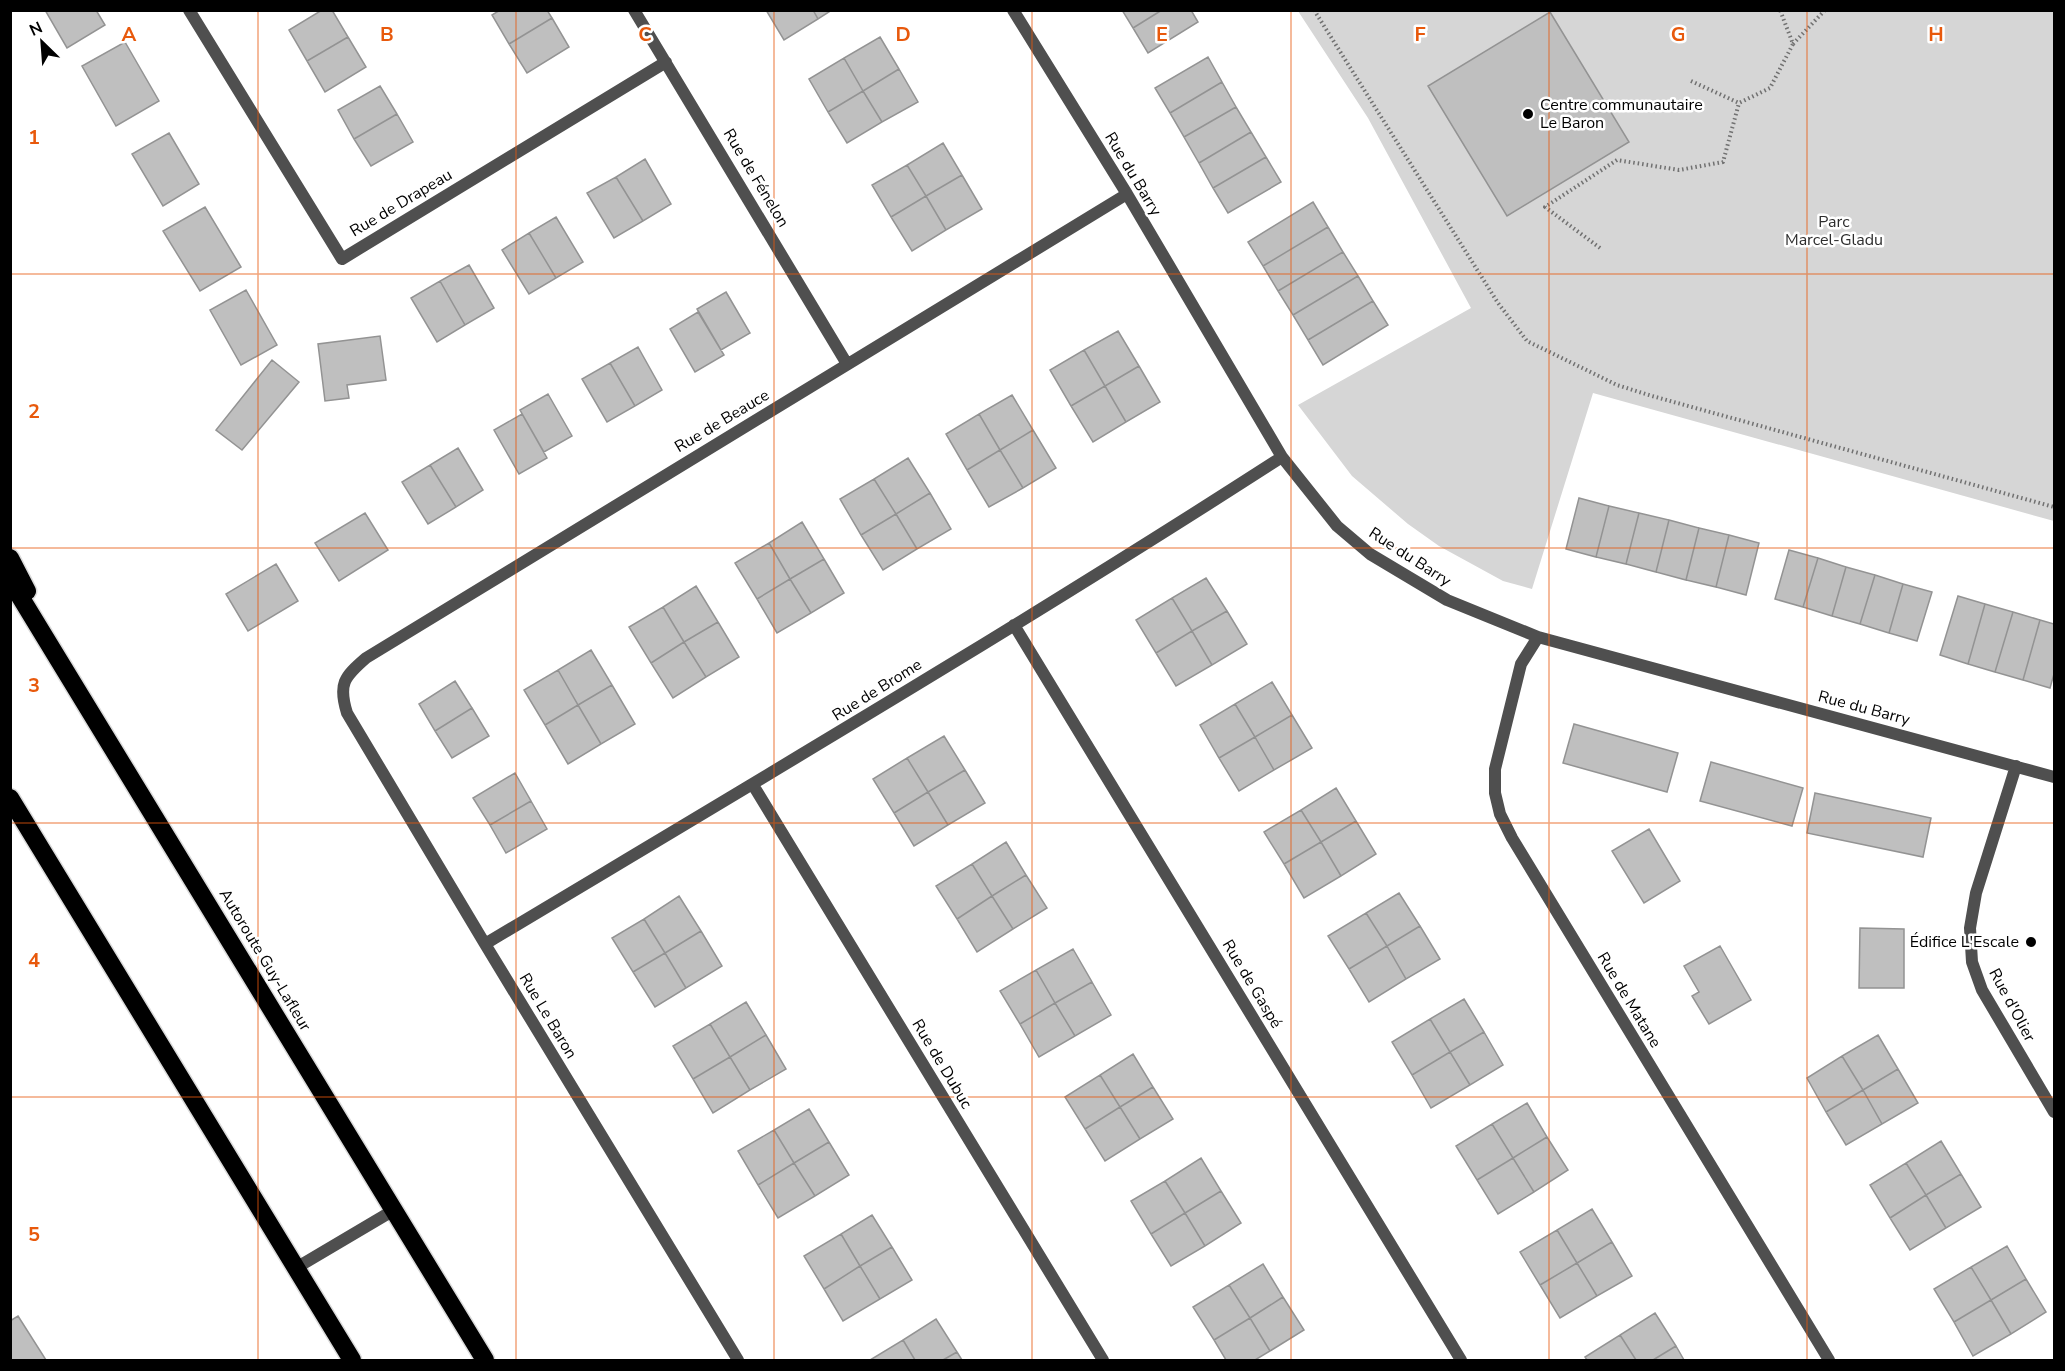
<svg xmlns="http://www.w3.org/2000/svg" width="2065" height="1371" viewBox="0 0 2065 1371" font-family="'Nunito Sans',sans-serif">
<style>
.green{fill:#d6d6d6}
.building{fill:#bfbfbf;stroke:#939393;stroke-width:1.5}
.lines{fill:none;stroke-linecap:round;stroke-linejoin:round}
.motorway-casing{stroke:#dbdbdb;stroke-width:21}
.path{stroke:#717171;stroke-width:4;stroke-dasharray:1.5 3;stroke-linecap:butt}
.service{stroke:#4f4f4f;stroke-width:12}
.minor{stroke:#4f4f4f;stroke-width:12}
.motorway{stroke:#000;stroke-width:18}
.grid{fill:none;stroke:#e8590c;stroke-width:1.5;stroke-opacity:0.55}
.poi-dot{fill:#000;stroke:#fff;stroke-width:2}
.labels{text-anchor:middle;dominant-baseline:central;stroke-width:5;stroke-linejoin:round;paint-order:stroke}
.poi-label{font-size:16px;fill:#000;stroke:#fff;text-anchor:start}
.street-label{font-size:16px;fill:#000;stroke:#fff}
.park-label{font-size:16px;fill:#2d2d2d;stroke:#fff}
.grid-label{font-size:20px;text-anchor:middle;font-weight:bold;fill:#e8590c;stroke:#fff;stroke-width:5;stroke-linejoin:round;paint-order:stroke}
</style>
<rect width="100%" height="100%" fill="#fff"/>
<path class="green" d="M1298,11H2054V521L1593,393L1532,589L1503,581L1439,546L1408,524L1352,476L1298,405L1471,308L1368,118Z"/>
<path class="building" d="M45,10H96L105,25L67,48Z
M322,10H332L348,37L307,61L289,30Z
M500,10H547L552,18L509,44L492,15Z
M766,10H813L818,19L784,40Z
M813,10H832L818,19Z
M1122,10H1162L1133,28Z
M1162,10H1191L1198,22L1148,53L1133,28Z
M1550,12L1629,142L1507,216L1428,86Z
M552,18L569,47L527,73L509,44Z
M348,37L366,67L325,92L307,61Z
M880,37L899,69L863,91L844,58Z
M125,42L159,101L116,126L82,66Z
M1208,57L1222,82L1170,113L1155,88Z
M844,58L863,91L828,112L809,79Z
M899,69L918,102L882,122L863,91Z
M1222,82L1236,107L1184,137L1170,113Z
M380,86L397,114L354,139L338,110Z
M863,91L882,122L847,143L828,112Z
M1236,107L1251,132L1199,163L1184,137Z
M397,114L413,142L371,166L354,139Z
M1251,132L1266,157L1213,188L1199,163Z
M169,133L199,184L163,206L132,154Z
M943,143L962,175L926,196L907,165Z
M1266,157L1281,182L1228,213L1213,188Z
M645,159L671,204L643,221L616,177Z
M907,165L926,196L891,217L872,185Z
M962,175L982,209L946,230L926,196Z
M616,177L643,221L614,238L587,193Z
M926,196L946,230L912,251L891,217Z
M1313,202L1328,227L1263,266L1248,242Z
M205,207L241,267L200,291L163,231Z
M556,217L583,262L556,278L529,233Z
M1328,227L1343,252L1278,291L1263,266Z
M529,233L556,278L529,294L502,250Z
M1343,252L1358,276L1293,315L1278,291Z
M469,265L494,308L465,325L440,281Z
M1358,276L1373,301L1308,340L1293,315Z
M440,281L465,325L437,342L411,298Z
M246,290L277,345L241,365L210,310Z
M726,292L750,333L721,350L697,309Z
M1373,301L1388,325L1323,365L1308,340Z
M698,312L724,355L695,372L670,329Z
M1118,331L1139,366L1105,386L1084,350Z
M380,336L386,380L347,385L349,398L325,401L318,344Z
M638,347L662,390L635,406L610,363Z
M1084,350L1105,386L1071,406L1050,370Z
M272,360L299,382L242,450L216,430Z
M610,363L635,406L607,422L582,379Z
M1139,366L1160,402L1126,422L1105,386Z
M1105,386L1126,422L1093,442L1071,406Z
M548,394L572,436L544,452L520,410Z
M1012,395L1033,430L1000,450L979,414Z
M522,414L547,458L519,474L494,430Z
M979,414L1000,450L967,470L946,434Z
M1033,430L1056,468L1023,488L1000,450Z
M458,448L483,490L456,507L430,465Z
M1000,450L1023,488L989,507L967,470Z
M908,458L930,493L896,514L874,479Z
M430,465L456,507L428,524L402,482Z
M874,479L896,514L861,535L840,499Z
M930,493L951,529L917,549L896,514Z
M1579,498L1609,506L1596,557L1566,549Z
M1609,506L1639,513L1626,564L1596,557Z
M365,513L388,550L339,581L315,543Z
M1639,513L1669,520L1656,572L1626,564Z
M896,514L917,549L883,570L861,535Z
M1669,520L1699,528L1686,580L1656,572Z
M802,522L824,559L790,579L769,543Z
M1699,528L1729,535L1716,587L1686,580Z
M1729,535L1759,543L1746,595L1716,587Z
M769,543L790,579L757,599L735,563Z
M1789,550L1818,558L1803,607L1775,599Z
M1818,558L1846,567L1832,616L1803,607Z
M824,559L844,593L811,613L790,579Z
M276,564L298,601L248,631L226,594Z
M1846,567L1875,575L1860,624L1832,616Z
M1875,575L1903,584L1889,633L1860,624Z
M1206,578L1227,611L1192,631L1172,598Z
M790,579L811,613L777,633L757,599Z
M1903,584L1932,592L1917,641L1889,633Z
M696,586L718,622L684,642L663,607Z
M1958,596L1985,604L1968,664L1940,655Z
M1172,598L1192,631L1156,653L1136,620Z
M1985,604L2013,612L1995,672L1968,664Z
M663,607L684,642L651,663L629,627Z
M1227,611L1247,644L1212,665L1192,631Z
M2013,612L2040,620L2023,680L1995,672Z
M2040,620L2054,624V674L2050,688L2023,680Z
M718,622L739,657L706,677L684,642Z
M1192,631L1212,665L1176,686L1156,653Z
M684,642L706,677L673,698L651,663Z
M591,650L612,685L578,705L558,670Z
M558,670L578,705L545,725L524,690Z
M455,681L472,708L435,731L419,704Z
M1272,682L1292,715L1255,737L1235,704Z
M612,685L635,724L601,744L578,705Z
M1235,704L1255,737L1219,758L1200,725Z
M578,705L601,744L568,764L545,725Z
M472,708L489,736L452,758L435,731Z
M1292,715L1312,748L1274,770L1255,737Z
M1574,724L1678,753L1667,792L1563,763Z
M944,736L965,770L928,792L907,758Z
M1255,737L1274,770L1239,791L1219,758Z
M907,758L928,792L894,813L873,779Z
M1711,762L1803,788L1792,826L1700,801Z
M965,770L985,803L948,825L928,792Z
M515,773L531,801L490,825L473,798Z
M1336,788L1356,821L1321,842L1301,810Z
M928,792L948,825L914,846L894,813Z
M1815,793L1931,818L1923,857L1807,833Z
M531,801L547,829L506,853L490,825Z
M1301,810L1321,842L1284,864L1264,832Z
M1356,821L1376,854L1341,876L1321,842Z
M1649,829L1680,881L1644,903L1612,851Z
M1006,842L1026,875L992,896L972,864Z
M1321,842L1341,876L1304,898L1284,864Z
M972,864L992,896L957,919L936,886Z
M1026,875L1047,908L1013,929L992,896Z
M1399,893L1420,926L1387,946L1366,913Z
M679,896L701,931L665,953L644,919Z
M992,896L1013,929L977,952L957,919Z
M1366,913L1387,946L1349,969L1328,936Z
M644,919L665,953L633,972L612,938Z
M1420,926L1440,959L1406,979L1387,946Z
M1860,928L1904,929V988H1859Z
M701,931L722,966L686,988L665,953Z
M1387,946L1406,979L1369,1002L1349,969Z
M1720,946L1751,1000L1709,1024L1692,996L1699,992L1684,966Z
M1073,949L1092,982L1055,1003L1036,970Z
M665,953L686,988L655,1007L633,972Z
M1036,970L1055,1003L1020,1024L1000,991Z
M1092,982L1111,1015L1075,1036L1055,1003Z
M1464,999L1484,1032L1450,1052L1430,1019Z
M746,1002L766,1035L730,1057L710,1024Z
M1055,1003L1075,1036L1039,1057L1020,1024Z
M1430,1019L1450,1052L1412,1075L1392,1042Z
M710,1024L730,1057L693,1079L673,1046Z
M1484,1032L1503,1065L1470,1085L1450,1052Z
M766,1035L786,1069L750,1090L730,1057Z
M1878,1035L1898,1069L1863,1090L1842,1056Z
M1450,1052L1470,1085L1431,1108L1412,1075Z
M1133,1054L1153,1087L1120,1107L1100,1075Z
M1842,1056L1863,1090L1826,1112L1807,1078Z
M730,1057L750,1090L713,1113L693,1079Z
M1898,1069L1918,1103L1882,1124L1863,1090Z
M1100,1075L1120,1107L1085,1129L1065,1097Z
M1153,1087L1173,1119L1140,1139L1120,1107Z
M1863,1090L1882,1124L1846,1145L1826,1112Z
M1527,1103L1547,1137L1513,1158L1492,1124Z
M1120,1107L1140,1139L1105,1161L1085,1129Z
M809,1109L829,1142L794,1163L774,1130Z
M1492,1124L1513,1158L1477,1180L1456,1146Z
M774,1130L794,1163L758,1185L738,1151Z
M1547,1137L1568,1170L1534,1192L1513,1158Z
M1941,1141L1961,1174L1926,1195L1906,1163Z
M829,1142L849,1175L815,1196L794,1163Z
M1201,1158L1221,1191L1185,1213L1165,1181Z
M1513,1158L1534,1192L1498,1214L1477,1180Z
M794,1163L815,1196L778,1218L758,1185Z
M1906,1163L1926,1195L1890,1218L1870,1185Z
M1961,1174L1981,1207L1946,1228L1926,1195Z
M1165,1181L1185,1213L1151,1234L1131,1201Z
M1221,1191L1241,1223L1205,1246L1185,1213Z
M1926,1195L1946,1228L1910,1250L1890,1218Z
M1592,1209L1612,1242L1577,1263L1557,1230Z
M1185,1213L1205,1246L1171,1266L1151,1234Z
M872,1215L892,1247L860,1266L841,1234Z
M1557,1230L1577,1263L1540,1285L1520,1252Z
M841,1234L860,1266L824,1289L804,1256Z
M1612,1242L1632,1276L1597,1296L1577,1263Z
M2007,1246L2026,1279L1991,1300L1971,1267Z
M892,1247L912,1280L880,1299L860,1266Z
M1577,1263L1597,1296L1560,1318L1540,1285Z
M1263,1264L1283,1297L1250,1318L1229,1285Z
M860,1266L880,1299L843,1321L824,1289Z
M1971,1267L1991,1300L1954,1322L1934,1289Z
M2026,1279L2046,1312L2011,1334L1991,1300Z
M1229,1285L1250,1318L1214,1340L1193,1307Z
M1283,1297L1304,1330L1270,1351L1250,1318Z
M1991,1300L2011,1334L1973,1356L1954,1322Z
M1655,1313L1676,1346L1653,1360H1636L1620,1335Z
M18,1316L46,1360H10V1321Z
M1250,1318L1270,1351L1255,1360H1226L1214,1340Z
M936,1319L957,1352L943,1360H915L903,1340Z
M1620,1335L1636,1360H1587L1585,1357Z
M903,1340L915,1360H870Z
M1676,1346L1684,1360H1653Z
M957,1352L962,1360H943Z"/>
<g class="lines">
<defs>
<path id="motorway" d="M10,558L27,591
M10,580L485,1360
M10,798L352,1360"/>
</defs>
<use href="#motorway" class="motorway-casing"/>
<path class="path" d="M1314,10L1498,303L1527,341L1617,385L1652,396L2054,507
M1793,44L1825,10
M1691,81L1739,103L1770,88L1793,44L1780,10
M1600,248L1545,207L1617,160L1679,170L1723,162L1739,103"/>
<path class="service" d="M296,1268L394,1210"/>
<path class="minor" d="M189,10L342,259L666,62
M634,10L847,364
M1013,10L1127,194L1282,457L1337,526L1370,554L1447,600L1538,637L2054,777
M1014,625L1461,1360
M1538,637L1521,664L1495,769V793L1500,814L1512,838L1829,1360
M2016,766L1976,893L1970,928L1972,962L1982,990L2054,1112
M753,785L1103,1360
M485,944C752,784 1020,626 1282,457
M738,1360L485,944L347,713C338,684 344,677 366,658L1127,194"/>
<use href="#motorway" class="motorway"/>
</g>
<path class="grid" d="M258,10V1360M516,10V1360M774,10V1360M1032,10V1360M1291,10V1360M1549,10V1360M1807,10V1360M10,274H2054M10,548H2054M10,823H2054M10,1097H2054"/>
<g class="poi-dot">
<circle cx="1528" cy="114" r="6"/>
<circle cx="2031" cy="942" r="6"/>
</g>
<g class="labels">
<g class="poi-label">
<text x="1540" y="105">Centre communautaire<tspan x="1540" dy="18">Le Baron</tspan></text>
<text x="2019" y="942" text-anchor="end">Édifice L'Escale</text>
</g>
<g class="street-label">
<text transform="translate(1133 174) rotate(59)">Rue du Barry</text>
<text transform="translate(756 178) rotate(59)">Rue de Fénelon</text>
<text transform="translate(401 203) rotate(-31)">Rue de Drapeau</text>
<text transform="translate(722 421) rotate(-31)">Rue de Beauce</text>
<text transform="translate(1410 557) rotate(33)">Rue du Barry</text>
<text transform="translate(877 690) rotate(-32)">Rue de Brome</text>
<text transform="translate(1864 708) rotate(15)">Rue du Barry</text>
<text transform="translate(265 960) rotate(59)">Autoroute Guy-Lafleur</text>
<text transform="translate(1252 984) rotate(59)">Rue de Gaspé</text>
<text transform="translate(1629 1000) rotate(59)">Rue de Matane</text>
<text transform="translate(2012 1005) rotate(62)">Rue d'Olier</text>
<text transform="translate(548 1016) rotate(59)">Rue Le Baron</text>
<text transform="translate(942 1064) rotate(59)">Rue de Dubuc</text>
</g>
<g class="park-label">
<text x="1834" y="222">Parc<tspan x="1834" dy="18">Marcel-Gladu</tspan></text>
</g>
</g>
<g class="grid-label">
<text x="129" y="41">A</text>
<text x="387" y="41">B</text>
<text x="645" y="41">C</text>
<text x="903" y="41">D</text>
<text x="1162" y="41">E</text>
<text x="1420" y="41">F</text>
<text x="1678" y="41">G</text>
<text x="1936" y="41">H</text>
<text x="34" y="144">1</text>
<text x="34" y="418">2</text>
<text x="34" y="692">3</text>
<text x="34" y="967">4</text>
<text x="34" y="1241">5</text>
</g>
<rect width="2065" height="1371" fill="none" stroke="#000000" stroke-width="24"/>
<g transform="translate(42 42) rotate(335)" stroke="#ffffff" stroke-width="4.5" paint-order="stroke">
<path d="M0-4.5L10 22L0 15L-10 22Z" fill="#000000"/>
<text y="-9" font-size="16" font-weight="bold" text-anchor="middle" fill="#000000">N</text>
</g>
</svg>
